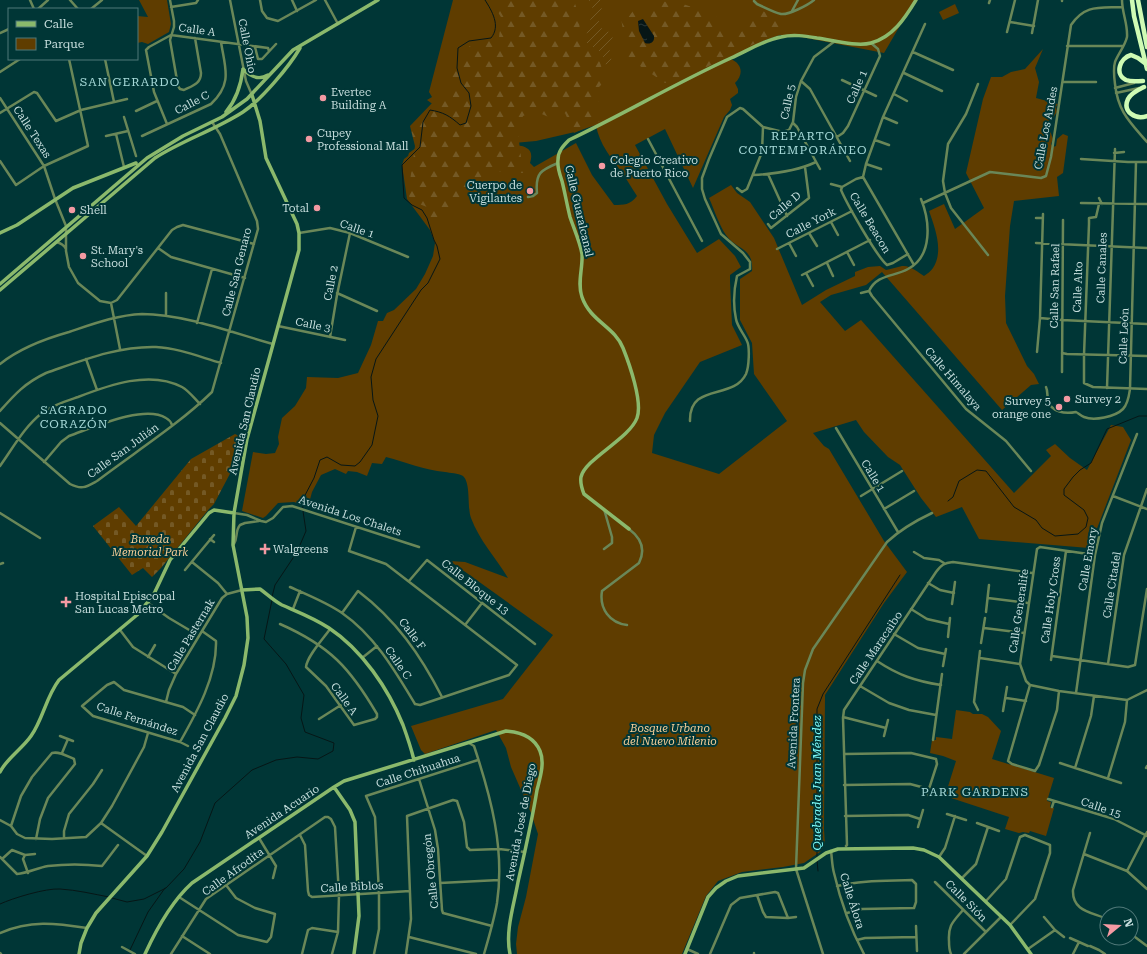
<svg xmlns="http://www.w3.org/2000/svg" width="1147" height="954" viewBox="0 0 1147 954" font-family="'Roboto Serif',serif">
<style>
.green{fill:#5f3d00}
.forest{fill:url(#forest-firs);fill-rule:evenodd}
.cemetery{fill:url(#cemetery-stones)}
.garden{fill:url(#garden-furrows)}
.water{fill:url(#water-ripples)}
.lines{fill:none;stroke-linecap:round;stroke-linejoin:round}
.stream{stroke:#061616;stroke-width:1}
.street{stroke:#6a8758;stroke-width:2.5}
.secondary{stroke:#8bb96c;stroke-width:3.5}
.highway{stroke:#cffbb4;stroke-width:4.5}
.poi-dot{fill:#f49aa3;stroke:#003636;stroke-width:1.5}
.labels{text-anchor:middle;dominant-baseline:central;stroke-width:4;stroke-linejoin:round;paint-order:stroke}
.street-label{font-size:11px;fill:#c6dedd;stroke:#003636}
.poi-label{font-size:11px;fill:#c6dedd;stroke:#003636;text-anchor:start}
.park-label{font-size:11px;font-style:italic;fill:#f7ce97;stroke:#003636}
.neighbourhood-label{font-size:12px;letter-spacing:1px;fill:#a6d9d8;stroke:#003636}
.water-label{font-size:12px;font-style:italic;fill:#7dfbf9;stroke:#003636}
</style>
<defs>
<pattern id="forest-firs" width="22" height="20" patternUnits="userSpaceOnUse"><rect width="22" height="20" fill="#5f3d00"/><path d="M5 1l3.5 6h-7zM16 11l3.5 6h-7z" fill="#745925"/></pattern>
<pattern id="cemetery-stones" width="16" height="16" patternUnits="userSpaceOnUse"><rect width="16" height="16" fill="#5f3d00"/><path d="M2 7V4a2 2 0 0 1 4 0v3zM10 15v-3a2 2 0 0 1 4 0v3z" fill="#745925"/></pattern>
<pattern id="garden-furrows" width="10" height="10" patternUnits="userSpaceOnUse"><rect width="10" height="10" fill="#5f3d00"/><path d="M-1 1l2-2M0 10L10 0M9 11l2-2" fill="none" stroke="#745925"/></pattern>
<pattern id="water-ripples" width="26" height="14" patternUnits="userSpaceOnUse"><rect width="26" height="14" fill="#061616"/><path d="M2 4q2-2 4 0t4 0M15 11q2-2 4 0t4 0" fill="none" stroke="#293737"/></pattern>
</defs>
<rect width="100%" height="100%" fill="#003636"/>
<path class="green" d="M139,0H167L171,24L169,32L148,44L142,42L137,43V16L148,17Z
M453,0H915L884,53L796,36L780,35L763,41L731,59C742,64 744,74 735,83L738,89V93L730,99L732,105L730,110L724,117L693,188L665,129L635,145L667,204L697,253L719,239L735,256L741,267L730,275V281L732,325L742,345L700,362L665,413L654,435L652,453L719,474L787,421L754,374L752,343L740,320V279L752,271C754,247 736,250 726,235C719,225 714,209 709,198L731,185L737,193L750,202L774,238L802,305L826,290L855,276V272L868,267L880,266L886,270C892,269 897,267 902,266C910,265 918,272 924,276C927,274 931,271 933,268C944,251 935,228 929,211L944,204L955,229L984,208L966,173L983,99L991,77H1002L1011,72L1025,69L1043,49L1035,68L1039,82L1036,98L1058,104L1056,107L1057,112L1048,125L1053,139L1051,144L1053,147L1056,146L1057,139L1063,134L1068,136L1063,173L1057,177L1059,196L1014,201L1010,226L1005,296L1006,323L1027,366L1034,374L1039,384L1031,385L1002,410L882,272L866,285L831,295L820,302L845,331L861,320L1014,493L1051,456L1046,450L1055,444L1070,458L1087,470L1111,425L1123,427L1131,440L1091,544L1089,548L979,539L962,507L936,517L921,498L900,465L888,457L864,432L856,420L813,433L824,446L829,449L884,541L907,572L884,603L825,695L824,829L825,845L820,852L804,863L783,867L742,872L718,881L706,896L682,954H517L516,944L518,927L526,897L538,834L531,813L511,767L506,748L496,730L425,754L421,750L411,726L503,699L553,635L450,561L465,562L508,578C496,558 479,540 471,518C467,507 471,483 463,476C458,473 450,473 445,472C424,470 406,462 386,457L382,464L372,463L367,476L357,472L348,471L346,474L335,469L321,475L312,492L308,507L294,502L278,503L266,516L263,518L242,511L253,452L266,454L275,453L279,444L278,437L282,418L295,406L306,388L307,377L338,378L358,373L371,345L378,321H383L387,313L394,310L416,289L425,274L433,256L435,243L430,230L407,199L402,165L404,159L408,156L409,153L420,145H517C528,147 534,150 530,163L534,167L576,143L592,175L614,205C624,205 630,205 637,196C632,189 628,181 623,174C612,159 599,144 596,125L575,132L536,141L489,145L427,100L432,97L429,92Z
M955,4L959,13L943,20L939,12Z
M956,710L970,712L973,714H982L988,717L1001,731L992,759L1054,778L1047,801L1051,802L1050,807L1054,808L1046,836L1030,831L1029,833L1023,832L1019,833L1005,829L1009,817L945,796L956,761L943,756L930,753L932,740H936V737L952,739Z"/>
<path class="forest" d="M490,0H574C575,5 578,11 579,16C581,29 576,39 587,51H592C600,56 604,73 603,83L599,87L604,100L591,103L587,109L593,113H600L603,120L574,133L565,113L553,119L535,111L523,116C515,133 521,156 524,173C514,173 499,171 490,172C475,175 446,219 436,232L432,225L427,207L414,202L408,195L415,146L410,126L434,101L452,99L455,90L451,73L463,51L473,44L499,38L501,17Z
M660,1L683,4L704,11L717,17L727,30L741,32L749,25V15L759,9L783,21L786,31L781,33L778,27L771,30L772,35L678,81L665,83L640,66L628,61L621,18L627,19L633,11L647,8L653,3ZM644,20L654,36L653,41L639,31L637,24Z"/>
<path class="cemetery" d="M235,434L239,436L234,466L214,504L209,509L161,568L152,577L143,568L132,575L93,526L119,507L136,526L191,459Z"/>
<path class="garden" d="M589,0H602C604,11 595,18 601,28L611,33L613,36L609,47L612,63L610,67L606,65L602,53L587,43L585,41L593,9Z"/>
<path class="water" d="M643,19L654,36C655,42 650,45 645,43L639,31L638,21Z"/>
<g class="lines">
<path class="stream" d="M948,501L953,497L959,481L977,470L986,471L1014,507L1036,520L1042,528L1055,536L1078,534L1086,527L1088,518L1084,510L1064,495V489L1073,477L1080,470L1091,463L1107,429L1139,416H1147
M303,508L302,501L314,478L320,460L327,457L341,465L355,466L360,462L372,445L378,416L373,400L371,377L376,359L421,290L428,283L440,259L437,246L434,240L427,218L422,210L412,205L404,198L402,165L420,147L423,122L430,110C443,112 450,116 460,125L466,123L471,106L469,93L461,83L457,68L458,48L469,41L491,38C501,26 492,11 485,0
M272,597L275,585L297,552L306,531L303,511
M817,857V709L823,694L900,575
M817,860L818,871
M112,898L127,902L144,899L166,888L184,869L200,842L215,803L252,770L276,760L297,757L318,759L333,751L334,743L305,732L301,718L304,695L286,664L264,639L272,600
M0,904C13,898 46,888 60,889C77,890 93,894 109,897
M130,950L148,912L165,888"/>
<path class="street" d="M30,0L34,9
M70,0L78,9
M170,0L174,21V27L170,40L178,86L180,89L184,90C192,86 201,84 201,73L195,38
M230,0L246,81L252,95
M260,0L262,11L267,18L278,21L316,0
M292,0L297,11
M325,0L338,24
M1122,0C1122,13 1128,24 1127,37C1125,46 1118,54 1115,62C1113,69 1114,76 1115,84C1118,112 1130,122 1147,142
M754,1L757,4C764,7 773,12 781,14C789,15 808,5 814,0
M1062,1V0
M989,3L990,0
M171,7L196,3L198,0
M38,9L48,0
M91,9L102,0
M792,11L798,0
M1010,22L1034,26
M1007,32L1015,0
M0,33L9,29
M1032,33L1038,0
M1067,46H1123
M255,47L258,59H262L276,44
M913,52L953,70
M105,59L114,102
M0,72L20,59
M904,73L942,91
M842,80L876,96
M801,81L810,89L850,161
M1063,82H1096
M978,84L966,114L948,144L943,181L945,193L951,208L988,255
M1115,88L1134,83
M1116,93L1139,88
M894,94L907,101
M0,98L44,166L55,199L66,226V251L69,267L78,283L100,301L111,303
M136,111L157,101
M0,113L34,92L37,93L56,121L81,110L127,99
M124,117L136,156
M883,117L897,123
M793,123L797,127L820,169
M167,124L154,92L146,50L149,47L171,35L268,48L269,51
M116,134L124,167
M106,136L128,131
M142,136L211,104C233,83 225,68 221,42
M837,137L843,133L848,126L880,56L878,49L871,43
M648,139L702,241
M875,140L889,145
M1114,153L1124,152
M1081,159L1128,162H1147
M0,161L16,185L44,166L88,146L69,59
M866,164L881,169
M768,174L787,216
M753,175C774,174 797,171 816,162
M863,177L856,179L842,187L841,190C847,204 877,257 887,265L893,263L908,254
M831,184L842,187
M737,188L742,192L747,189L762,152L763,127
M528,197L533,196L537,193C535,173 541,170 558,163
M1099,198L1102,204
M923,203L990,172L1041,178L1046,176L1051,157L1071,25C1085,4 1100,8 1122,7
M1081,203L1147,204
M1099,204L1096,217L1089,218V224L1084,355V383L1093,387L1147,389
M1036,218H1042
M831,222L838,235
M768,224L771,228L809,198L805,167
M299,233L330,228L350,233L408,257
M809,233L817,246
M56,242C61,243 64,245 66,249
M789,243L796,256
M1036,243L1147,248
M158,248L171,257L245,278
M777,249L852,211
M847,252L854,265
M827,263L833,276
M914,265L863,177L866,164L883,117L925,24
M806,273L813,286
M802,275L870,240
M869,291L872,296L966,409L1006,441L1031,471
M869,291C877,274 894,277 908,269C933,256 930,221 921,199
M337,293L377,311
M861,293L869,291
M111,303L117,300L172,230L177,227L183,225L254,244
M111,303L120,349
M166,316V293
M1040,318L1062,320L1147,324
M197,323L212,269
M278,326L345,340
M330,337L337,295L350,233
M1037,352L1040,318L1043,214
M1062,353L1067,354L1147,356
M86,359L97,390
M0,364C20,348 44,339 69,332C93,324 117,315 142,314C184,314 233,333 273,344
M1062,372L1063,220
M1046,387C1048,391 1047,396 1048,400C1051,413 1066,414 1076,412C1078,413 1081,416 1084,417C1094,421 1115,417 1123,409C1128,404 1129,396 1130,389L1136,162
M1107,388L1115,149
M0,411C15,394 25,383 46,373C81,361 117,346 156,347C178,348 200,357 221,363
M690,421C689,382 733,401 746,374C749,367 750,347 747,341C744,334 737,326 736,319C733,305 734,289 737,276L750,269V262L743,253L721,234L705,199L702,189V178L709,159L727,117L740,108L743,109L763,127L783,132L789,130L793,122L796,97L801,81L814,57L835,41
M0,423L70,484C82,490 86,487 97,481C135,452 178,425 212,392L258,229L257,221L220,134L212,122
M836,428L898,532
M44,462L61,442L69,436C92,428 144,404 166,418C168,419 171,422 172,425
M0,466C13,448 24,427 42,413C52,405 66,401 78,397C109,385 150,370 182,387C189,391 194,398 200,404
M861,496L902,471
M1113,496L1147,509
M604,509L612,537V543L604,549
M884,509L914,491
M0,513L40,538
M234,513L247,515L261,521L266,522L273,518L283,507L292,506L419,547
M210,539L214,542
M234,544C238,537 235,531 240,525L245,523L259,521
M914,552L924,558L939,560L944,563
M192,562L218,583L227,594
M0,564L3,563
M185,570L214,535
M409,581L427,560L535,644
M928,583L940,590L954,593
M290,587C306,594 328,603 342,613C375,636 395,671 415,704L420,705L509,675L517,665L386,564L349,551L356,527
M988,598L1028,603
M148,603L169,618L196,634
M952,604L955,582
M293,609L300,591
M911,609L927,619L949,624
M986,612L989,585
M342,613L358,591C396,620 420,654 442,697
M280,624C330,646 350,668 377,714V717L375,719L354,725L326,686L306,667C307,656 324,638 330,629
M465,625L482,603
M627,625C610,623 599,609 602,591L639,563C646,549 641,538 629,529
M984,628L1024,633
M120,630L133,647L176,674
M894,634L918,648L945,654
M948,637L950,618
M981,643L985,618
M1052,656L1128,667L1135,665L1147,589
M148,657L155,645
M362,658L377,646
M980,658L1020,664
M1051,660L1066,551
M877,661C898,675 915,681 941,685
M1108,664L1124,555L1147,489
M943,666L946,649
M1030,685L1059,691L1127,700L1147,690
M860,686L889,703L909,710L936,715
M1059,691L1057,710L1039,765L1035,771L1012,764L1008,761L1030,685L1026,681L1020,664L1037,549L1040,547L1095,555
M1076,693L1095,555L1102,523L1137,434
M1006,698L1026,701
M166,702L169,690L176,674L222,598L227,594L242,590
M978,710L974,702L980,651
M1003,711L1007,687
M843,717L886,728
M319,719L341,705
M60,736L73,741
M884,736L888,720
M933,740L942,674
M180,742C197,712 217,676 216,641L202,631
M469,743L474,746C491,797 505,849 497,903C494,920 489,937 484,954
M188,746L180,742L93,716L82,706L107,685L114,682L124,690L183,707L195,715
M62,753L68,739
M844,754L911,753L936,759L937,764L927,795
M1060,763L1121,783
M1075,768L1091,716L1094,696
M1146,768L1147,766
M1108,778L1125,722L1127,700
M419,779L435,830L438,849L442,910L443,913L492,926
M844,785L910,784L929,789
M1048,799L1114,819L1147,836
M1052,807L1054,801
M947,814L966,820
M845,816L908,815L920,819
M0,820L11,826L17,834L25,838L52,839L86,837L101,823L112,806L144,747L148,733
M101,823L147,856
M977,823L999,831
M11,826L21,796L32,777L52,753C59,751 67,756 74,759L75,764L48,798L40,819L36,839
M918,827L923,810
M1090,833L1073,890C1072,911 1091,912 1107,919
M300,835L305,845L308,891L309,895L312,897L410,891
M64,838V831L69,814L93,784L102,770
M259,838L276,866L273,878
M846,846L847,845L843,718L844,710L936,572C941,565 944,563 953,562L1032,573
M831,851C832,858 832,866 834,873C840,899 851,930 864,954
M1084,854L1127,871L1147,889
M25,855L23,859L28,873
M0,857L17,874C28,873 37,868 48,866C65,864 84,864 102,866L118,845
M939,857L945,848L955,816
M2,859L12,850L25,855L35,854
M1127,871L1147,832
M962,878L976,864L988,827
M935,882L986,932
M440,883L499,880
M837,886C862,880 887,881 912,880L916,884V902L914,908L862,909L847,913
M757,895L763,912L766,917L788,918L796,917
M179,897L238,935L267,942L271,937L275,914L255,908L236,898L226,885
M986,901L1006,879L1020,837L1025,835L1050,845V853L1035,899L1010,925
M1044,917L1055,930L1064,937
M916,926L917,951
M0,933C30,920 55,923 87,928
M1131,934L1147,946
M182,936L210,954
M409,937L476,954
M1070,938L1088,946
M857,940L865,938L916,937
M1090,946L1099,950L1105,954
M122,947L135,954
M687,949L698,954
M1028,949L1055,930
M0,953L1,954
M171,954L206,899L325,817H328L331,819L335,827L339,895L338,932L332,954
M302,954L308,930L312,928L338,932
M374,954L379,929V893L375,817L366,796L478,760
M406,954L411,919L407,816L453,800L457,801L464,822L467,847L470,850L499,849L525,852
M710,954L731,905L740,898L775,892L778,893L788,918
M754,954V953
M823,954L796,869L803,683L805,670L813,649L887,542C901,529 915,521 932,513
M951,954C949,950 949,946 949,941C948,925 953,922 963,910
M964,954L1001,917
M1073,954L1079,942"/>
<path class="secondary" d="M243,69C250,76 258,81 268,75
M226,112C237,99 241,85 243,69
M0,233L17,225L73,188L136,163
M0,284L147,158L183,136L222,117L247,99L293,50L378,0
M0,290L155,158C183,140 215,130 243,112C261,100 289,67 300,48
M629,529L584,494C582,489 580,483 581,477C585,459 629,439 637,418C643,402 629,363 623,348C615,327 590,321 582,297C577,283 583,268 582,254C580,242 574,229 570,217C567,205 565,193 562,181C560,175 557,167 558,160C558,151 563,146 569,140C624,114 676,83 731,58C747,51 764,40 781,37C793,34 805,36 817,38C832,40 857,47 871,43C893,37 905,18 916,0
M242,590L260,589C267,594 274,601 282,605C298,612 314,618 329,628C362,650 388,688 403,725C407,736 411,748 414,760
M0,772C7,758 22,749 31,736C43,719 46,697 59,680L137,615L153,596L170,560L209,513L214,510L234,513
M334,787L350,810L355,822L359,916L354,954
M79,954L81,943L87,928L96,913L147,856L162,832L225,718L236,696L244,665L248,638L247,617L233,545L234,513L247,439L299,250V233L297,224L266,158L260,121L252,95
M145,954C156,930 172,901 192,883L334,787L344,781L506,731C520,732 534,736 540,751C545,763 540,778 537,790C532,821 525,851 518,882C514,905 505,931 510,954
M685,954L708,897L716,888L726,881L738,876L804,868L826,853L838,849L913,848L924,850L939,857L1010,925L1031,954"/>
<path class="highway" d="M1132,0L1134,16L1147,69
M1138,0L1147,47
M1143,81C1137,81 1131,82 1126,80C1114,74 1120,58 1131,55L1138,58L1146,64
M1144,87C1138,90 1131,93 1128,99C1122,112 1136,120 1147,116"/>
</g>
<g class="poi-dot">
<circle cx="323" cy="98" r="4"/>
<circle cx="309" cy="139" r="4"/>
<circle cx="602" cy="166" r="4"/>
<circle cx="530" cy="191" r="4"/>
<circle cx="317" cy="208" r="4"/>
<circle cx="72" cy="210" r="4"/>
<circle cx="83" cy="256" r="4"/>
<circle cx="1067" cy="399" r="4"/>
<circle cx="1059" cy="407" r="4"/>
<path d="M263 543h4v4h4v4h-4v4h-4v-4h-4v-4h4z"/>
<path d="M64 596h4v4h4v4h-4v4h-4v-4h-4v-4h4z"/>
</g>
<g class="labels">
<g class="street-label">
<text transform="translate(197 30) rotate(8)">Calle A</text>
<text transform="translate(247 46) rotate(79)">Calle Ohio</text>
<text transform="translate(857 87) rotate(-66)">Calle 1</text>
<text transform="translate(788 102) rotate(-78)">Calle 5</text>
<text transform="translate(192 103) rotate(-28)">Calle C</text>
<text transform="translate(1046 128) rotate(-79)">Calle Los Andes</text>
<text transform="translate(32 132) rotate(57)">Calle Texas</text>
<text transform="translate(785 206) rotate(-40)">Calle D</text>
<text transform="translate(579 211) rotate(77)">Calle Guaralcanal</text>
<text transform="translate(811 223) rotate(-27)">Calle York</text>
<text transform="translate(870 223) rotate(59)">Calle Beacon</text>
<text transform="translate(357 229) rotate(19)">Calle 1</text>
<text transform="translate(1102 268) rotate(-88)">Calle Canales</text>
<text transform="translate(237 272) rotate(-76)">Calle San Genaro</text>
<text transform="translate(331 283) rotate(-79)">Calle 2</text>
<text transform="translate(1055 286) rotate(-89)">Calle San Rafael</text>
<text transform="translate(1078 287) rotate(-88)">Calle Alto</text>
<text transform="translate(313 325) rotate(11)">Calle 3</text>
<text transform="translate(1124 336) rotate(-88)">Calle León</text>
<text transform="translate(953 379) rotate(49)">Calle Himalaya</text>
<text transform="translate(245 421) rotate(-77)">Avenida San Claudio</text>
<text transform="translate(123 451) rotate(-36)">Calle San Julián</text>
<text transform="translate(873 476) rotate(59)">Calle 1</text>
<text transform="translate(350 516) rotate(18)">Avenida Los Chalets</text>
<text transform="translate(1088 559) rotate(-80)">Calle Emory</text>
<text transform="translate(1112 585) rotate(-81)">Calle Citadel</text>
<text transform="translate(475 587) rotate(38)">Calle Bloque 13</text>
<text transform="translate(1051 600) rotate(-82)">Calle Holy Cross</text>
<text transform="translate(1019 611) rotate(-82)">Calle Generalife</text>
<text transform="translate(412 634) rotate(53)">Calle F</text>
<text transform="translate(191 635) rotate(-59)">Calle Pasternak</text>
<text transform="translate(876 648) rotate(-56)">Calle Maracaibo</text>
<text transform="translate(398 663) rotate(55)">Calle C</text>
<text transform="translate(344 699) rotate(54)">Calle A</text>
<text transform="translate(137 719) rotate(18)">Calle Fernández</text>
<text transform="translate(794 723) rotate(-87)">Avenida Frontera</text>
<text transform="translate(200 743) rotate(-62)">Avenida San Claudio</text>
<text transform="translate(418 771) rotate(-18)">Calle Chihuahua</text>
<text transform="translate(1101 808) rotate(19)">Calle 15</text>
<text transform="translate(282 812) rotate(-34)">Avenida Acuario</text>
<text transform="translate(521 822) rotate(-79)">Avenida José de Diego</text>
<text transform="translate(431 871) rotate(-96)">Calle Obregón</text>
<text transform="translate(233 872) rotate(-36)">Calle Afrodita</text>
<text transform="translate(352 887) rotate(-3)">Calle Biblos</text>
<text transform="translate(852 901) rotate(72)">Calle Álora</text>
<text transform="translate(966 901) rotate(45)">Calle Sión</text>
</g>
<g class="poi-label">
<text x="331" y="92">Evertec<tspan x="331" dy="13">Building A</tspan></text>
<text x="317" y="133">Cupey<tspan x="317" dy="13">Professional Mall</tspan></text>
<text x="610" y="160">Colegio Creativo<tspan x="610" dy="13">de Puerto Rico</tspan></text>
<text x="522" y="185" text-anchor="end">Cuerpo de<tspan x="522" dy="13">Vigilantes</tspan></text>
<text x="309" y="208" text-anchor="end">Total</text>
<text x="80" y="210">Shell</text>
<text x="91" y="250">St. Mary's<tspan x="91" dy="13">School</tspan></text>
<text x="1075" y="399">Survey 2</text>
<text x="1051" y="401" text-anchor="end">Survey 5<tspan x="1051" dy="13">orange one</tspan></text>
<text x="273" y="549">Walgreens</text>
<text x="75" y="596">Hospital Episcopal<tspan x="75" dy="13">San Lucas Metro</tspan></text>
</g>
<g class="park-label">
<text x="150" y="539">Buxeda<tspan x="150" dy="13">Memorial Park</tspan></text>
<text x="670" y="728">Bosque Urbano<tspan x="670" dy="13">del Nuevo Milenio</tspan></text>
</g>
<g class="neighbourhood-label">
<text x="130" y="82">SAN GERARDO</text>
<text x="803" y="136">REPARTO<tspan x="803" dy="14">CONTEMPORÁNEO</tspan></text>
<text x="74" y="410">SAGRADO<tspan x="74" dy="14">CORAZÓN</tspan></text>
<text x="975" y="792">PARK GARDENS</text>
</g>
<g class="water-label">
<text transform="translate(817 783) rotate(-90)">Quebrada Juan Méndez</text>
</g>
</g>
<rect x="8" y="8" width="130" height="52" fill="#003636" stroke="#4f7979"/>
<rect x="16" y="21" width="20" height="6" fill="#8bb96c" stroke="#4f7979"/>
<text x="44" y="28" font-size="12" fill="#c6dedd">Calle</text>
<rect x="16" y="38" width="20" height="12" fill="#5f3d00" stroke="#4f7979"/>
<text x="44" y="48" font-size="12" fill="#c6dedd">Parque</text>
<g transform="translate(1119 926) rotate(72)"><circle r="19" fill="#003636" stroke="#4f7979"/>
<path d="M0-3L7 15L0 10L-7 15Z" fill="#f49aa3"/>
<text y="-6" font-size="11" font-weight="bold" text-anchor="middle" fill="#c6dedd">N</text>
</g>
</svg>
